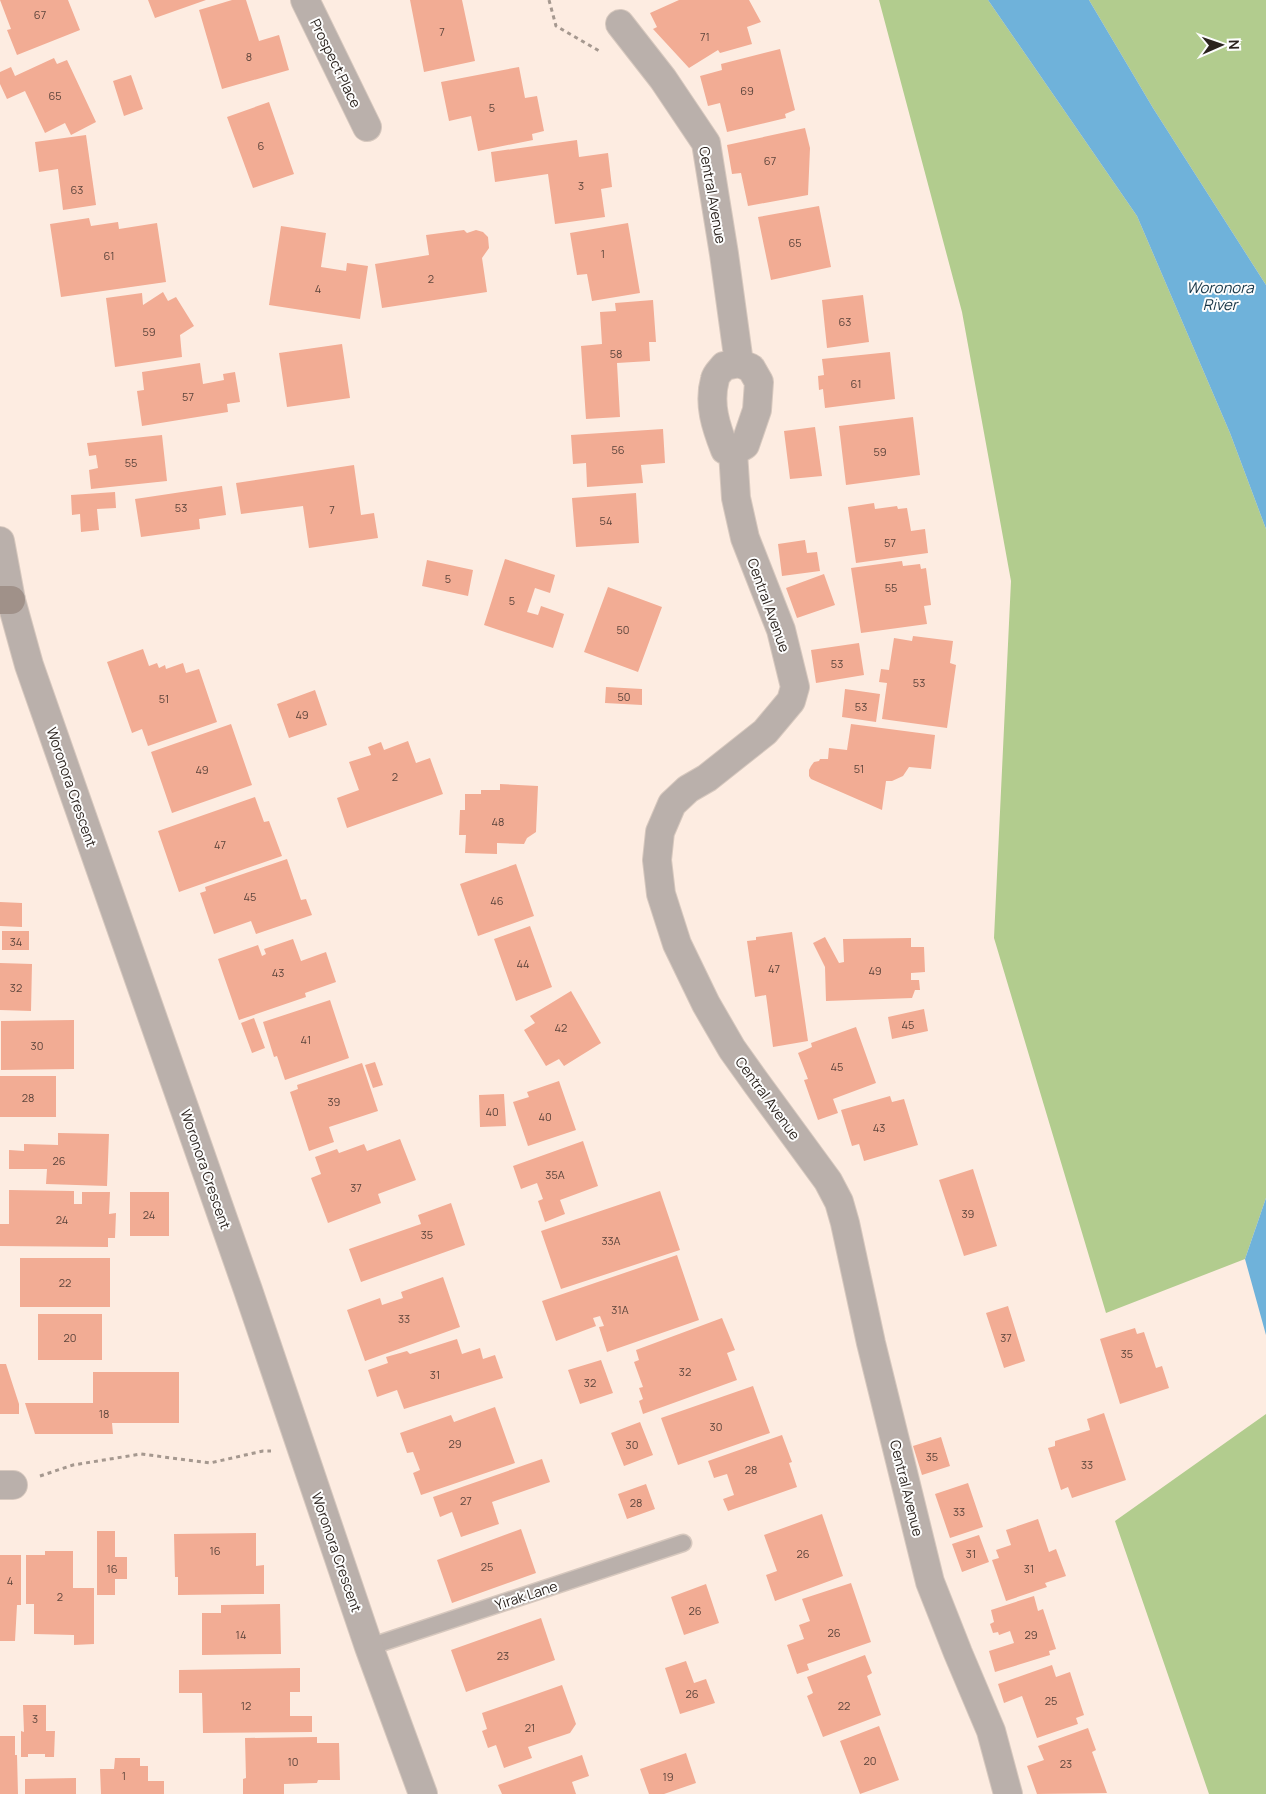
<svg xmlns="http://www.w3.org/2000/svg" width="1266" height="1794" viewBox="0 0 1266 1794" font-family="Manrope,sans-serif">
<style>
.green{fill:#b2cc8e}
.water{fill:#6fb2da}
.building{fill:#f2ac94}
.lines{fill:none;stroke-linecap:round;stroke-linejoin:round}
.lane-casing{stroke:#d7c8be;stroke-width:19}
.street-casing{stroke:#d7c8be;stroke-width:30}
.secondary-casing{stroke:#d7c8be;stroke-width:30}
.path{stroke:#a5988f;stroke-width:3;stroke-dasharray:4 4;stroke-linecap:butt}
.lane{stroke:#bab0ab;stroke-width:16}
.street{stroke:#bab0ab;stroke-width:28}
.secondary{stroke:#a09189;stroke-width:28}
.labels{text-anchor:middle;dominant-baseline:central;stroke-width:4;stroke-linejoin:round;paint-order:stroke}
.number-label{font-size:11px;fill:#5d453c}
.street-label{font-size:14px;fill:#2b231e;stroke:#fdfdfd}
.water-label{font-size:15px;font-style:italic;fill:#163546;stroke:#fdfdfd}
</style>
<rect width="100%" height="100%" fill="#fdece1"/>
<path class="green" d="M879,0H988L1137,216L1230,433L1266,529V1198L1245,1259L1106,1313L994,938L1011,581L962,312Z
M1089,0H1266V285L1153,108Z
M1266,1414V1794H1209L1115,1521Z"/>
<path class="water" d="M988,0H1089L1153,108L1266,285V529L1230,433L1137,216Z
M1266,1198V1335L1245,1259Z"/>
<path class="building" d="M0,0H68L80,30L17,55L7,30L11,29Z
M148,0H206L155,18Z
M232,0H246L259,41L279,35L289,70L222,89L199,10Z
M410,0H462L475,61L424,72Z
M679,0H749L761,22L747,27L752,44L720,53L718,50L689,68L653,29L657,27L650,13Z
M780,49L795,110L785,114L786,118L727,132L720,103L708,106L700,76L722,70L721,64Z
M54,58L57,64L67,60L96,122L71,135L65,123L45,133L25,91L7,99L0,84V72L11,67L15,76Z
M519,67L525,98L537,96L544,131L532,134L533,140L478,151L471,116L449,121L441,82Z
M131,75L143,109L124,116L113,81Z
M269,102L294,174L253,188L227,117Z
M805,128L810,148L808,195L748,206L741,173L732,174L727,145Z
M86,135L96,205L63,210L58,169L39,172L35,142Z
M577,140L579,157L608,153L612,187L601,189L605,217L555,224L548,174L495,182L491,152Z
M819,206L831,267L771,280L758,217Z
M89,218L91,226L118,222L119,229L157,223L166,282L61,297L50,224Z
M628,223L640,293L592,301L587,274L577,275L570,233Z
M281,226L326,233L321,267L346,271L347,263L368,266L360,319L269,305Z
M464,230L467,233L476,230L483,232L488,237L489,248L482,258L487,292L382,308L375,264L429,255L426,235Z
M163,292L168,301L176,297L194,326L180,335L182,357L115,367L106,298L142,293L143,305Z
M863,295L869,342L827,348L822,300Z
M653,300L656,342H649L650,361L617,363L620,417L586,419L581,346L602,344L600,312L616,311L615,303Z
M342,344L350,398L287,407L279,353Z
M890,352L895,399L825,408L823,389L819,390L818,376L824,375L822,359Z
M200,363L203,384L224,380L223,374L235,372L240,402L227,404L228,412L142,426L137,391L144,390L142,372Z
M913,417L920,475L846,485L839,426Z
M815,427L822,476L790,479L784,431Z
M663,429L665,463L641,465L643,483L587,487L586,463L573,464L571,435Z
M162,435L167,481L91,489L89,470L98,468L96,455L89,456L87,443Z
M354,465L361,515L374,513L378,538L309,548L303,506L241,514L236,483Z
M222,486L226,515L199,519L200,529L141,537L135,499Z
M115,492L116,508L97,509L99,530L81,532L80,514L72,515L71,495Z
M636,493L639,543L576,547L572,498Z
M874,503L875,509L897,506L898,509L907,508L911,531L925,529L928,553L856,563L848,507Z
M805,540L807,553L817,552L820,571L782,576L778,544Z
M505,559L555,575L550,593L535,588L527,612L538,615L541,606L564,614L553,648L484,625Z
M427,560L473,570L468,596L422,586Z
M902,561L903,566L920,564L921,569L926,568L931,605L924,606L927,624L861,633L851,568Z
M824,574L835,605L797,618L786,588Z
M608,587L662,607L638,672L584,652Z
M913,636L953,641L950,663L956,665L947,728L882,719L887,683L879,682L881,669L889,670L894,638L912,641Z
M859,643L864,675L816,683L811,650Z
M143,649L149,666L157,663L159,668L165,665L166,669L183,663L186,673L199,669L217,722L148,746L142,729L132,733L107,662Z
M606,687L642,689V705L605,703Z
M845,689L880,694L876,722L842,717Z
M315,690L327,725L289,738L277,704Z
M231,724L252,785L172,813L151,752Z
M851,724L935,735L931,769L909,767L903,776L892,781H886L882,810L811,779L809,776V770L811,766L814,762L819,761L820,759H828L829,748L847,750Z
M408,741L416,763L430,758L443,794L347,828L337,798L359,790L349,762L371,755L368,747L381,742L384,750Z
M500,784L538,786L536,832L527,838L524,844L497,843V854L465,853L466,835H459L460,810H465V794H481V790H500Z
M255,797L264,822L269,821L282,856L179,892L158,831Z
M287,859L301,900L306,899L312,915L256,934L251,921L214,934L200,893L206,891L205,887Z
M516,864L534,916L478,936L460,884Z
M0,902L22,903V927L0,926Z
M530,926L552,987L516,1001L494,939Z
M2,931H29V950H2Z
M792,932L808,1041L773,1047L766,995L755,997L747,941L756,940V937Z
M825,937L839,963L844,962L843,939L911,938V947H924L925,972L911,973V980H919L920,990H915L912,998L826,1001L825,967L813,943Z
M293,939L301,961L326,952L336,982L305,993L306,997L239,1020L218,959L258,945L262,956L266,954L264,949Z
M0,963L32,964L31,1011L0,1010Z
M571,991L601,1043L564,1066L559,1059L546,1066L524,1030L535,1023L530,1016Z
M330,1000L349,1058L285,1080L277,1056L274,1057L263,1022Z
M924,1009L928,1031L892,1039L888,1017Z
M254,1018L265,1048L252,1053L241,1023Z
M74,1020V1069L1,1070V1021Z
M856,1027L876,1083L833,1099L838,1113L818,1120L804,1080L808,1079L798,1053L812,1047L811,1043Z
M375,1062L383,1085L373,1088L365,1065Z
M362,1063L378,1111L329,1127L334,1142L309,1151L290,1092L298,1089L297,1085Z
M0,1076H56V1117H0Z
M559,1081L576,1130L528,1146L513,1102L529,1097L527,1092Z
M504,1094L506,1126L480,1127L479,1095Z
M890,1096L892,1102L904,1099L918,1145L864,1161L859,1144L852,1146L841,1110Z
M58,1133L109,1134L107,1186L46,1184L47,1169H9V1150L24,1151V1144L58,1145Z
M400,1139L416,1180L378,1194L381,1203L328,1223L311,1178L321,1174L315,1157L337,1149L339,1153L364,1144L367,1151Z
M583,1141L598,1186L560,1200L565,1214L545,1222L538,1201L543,1199L537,1183L521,1189L513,1166Z
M973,1169L997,1246L964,1256L939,1180Z
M9,1190L74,1191V1204H82V1192H110L109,1214L116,1213L115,1238H108V1247L0,1246V1224H9Z
M660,1191L680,1250L561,1289L541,1231Z
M130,1192H169V1236H130Z
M451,1203L465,1245L361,1282L349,1249L421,1224L418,1215Z
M677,1255L699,1320L607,1352L599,1327L604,1326L600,1316L593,1318L596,1326L556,1341L542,1301Z
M20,1258H110V1307H20Z
M443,1277L460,1327L365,1361L347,1310L380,1298L382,1305L403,1298L401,1292Z
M1008,1306L1025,1361L1004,1368L986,1313Z
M38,1314H102V1360H38Z
M722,1318L735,1350L727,1353L737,1380L643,1414L639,1401L643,1399L639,1388L643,1387L634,1362L639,1360L636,1350Z
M1135,1328L1137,1334L1144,1332L1156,1368L1162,1366L1169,1388L1120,1404L1100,1339Z
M457,1339L462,1354L480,1348L483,1359L495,1355L503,1378L404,1409L397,1390L377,1397L368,1370L388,1363L386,1357L407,1351L410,1354Z
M601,1360L613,1393L580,1404L568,1370Z
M0,1364H6L19,1404V1414H0Z
M93,1372H179V1423H112L113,1434H35L25,1403H93Z
M753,1386L770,1433L678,1465L661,1418Z
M495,1407L515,1463L421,1495L413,1473L420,1470L413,1452L407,1453L400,1433L451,1415L454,1422Z
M1104,1413L1126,1480L1072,1498L1068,1487L1061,1490L1048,1448L1055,1446V1441L1090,1430L1087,1419Z
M640,1422L653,1455L624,1466L611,1433Z
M782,1435L792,1462L789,1463L797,1487L728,1511L723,1499L734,1495L727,1474L714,1478L708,1461Z
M941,1437L950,1466L922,1475L913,1446Z
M542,1459L550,1482L492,1502L499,1524L461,1537L452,1512L440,1517L433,1497Z
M968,1483L983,1527L950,1538L935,1494Z
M646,1484L655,1509L627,1519L618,1494Z
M822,1514L843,1576L775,1601L766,1575L777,1571L764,1535Z
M1038,1519L1049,1552L1056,1549L1066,1576L1045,1583L1047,1587L1006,1601L992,1560L999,1558L996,1550L1011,1545L1006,1530Z
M521,1529L536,1573L452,1603L437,1560Z
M97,1531H115V1557H127V1579H115V1595H97Z
M256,1533V1566L264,1565V1594L178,1595V1577H175L174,1534Z
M979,1535L989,1562L962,1572L952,1544Z
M45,1551H73V1588H94V1644L74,1645V1635L34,1634V1604H26V1555H45Z
M0,1555H21V1605H17L15,1641H0Z
M851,1583L871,1642L807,1664L809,1670L797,1674L787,1645L804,1639L799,1625L810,1621L802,1599Z
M706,1584L719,1623L684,1635L671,1597Z
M1034,1596L1038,1611L1043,1609L1056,1649L1049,1651L1050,1655L995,1672L989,1651L1014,1643L1010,1631L999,1635L998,1632L993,1633L990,1624L994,1622L991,1610Z
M280,1604L281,1654L202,1655V1613H221V1605Z
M541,1618L555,1660L466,1692L451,1650Z
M865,1655L872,1673L867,1676L881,1715L823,1737L807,1696L813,1693L807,1677Z
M686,1661L694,1683L706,1679L715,1703L680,1714L665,1668Z
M1052,1665L1056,1677L1070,1672L1084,1715L1076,1718L1078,1724L1037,1738L1022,1696L1004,1703L998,1684Z
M300,1668V1692H290V1716H312V1732L203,1733L202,1693H179V1670Z
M562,1685L576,1724L570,1733L528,1747L532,1758L504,1768L496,1745L488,1748L482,1731L487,1729L482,1713Z
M23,1705H46V1731H55L54,1757H45V1754H28V1757H21V1731L24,1732Z
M879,1726L899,1780L860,1794L840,1741Z
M1088,1728L1096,1750L1092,1752L1107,1793L1037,1794L1027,1766L1044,1760L1038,1746Z
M0,1736H15V1755H17L18,1794H0Z
M317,1737V1743H339L340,1780H318L317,1783L284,1784V1794H243V1779L246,1778L245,1738Z
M686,1753L696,1783L664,1794H649L640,1769Z
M582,1755L589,1776L572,1782L576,1794H502L498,1785Z
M115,1758H140V1766H148V1781H164V1794H101L100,1769H114Z
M76,1778V1794H25V1779Z"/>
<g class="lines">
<defs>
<path id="lane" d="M369,1647L683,1543"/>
<path id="street" d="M305,0L367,127
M620,24L663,79L706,143L724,254L739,363
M739,363L751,368L759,382L757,410L745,445L733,452L725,450C716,427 708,404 715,379C716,374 721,370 724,366Z
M733,452L736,498L745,538L781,630L795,687L791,701L765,732L707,778L688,789L672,804L660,832L657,860L661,894L677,944L706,1004L732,1049L757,1084L828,1181L839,1202L845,1223L871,1343L930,1582L958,1653L991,1731L1008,1794
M0,541L11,600L29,665L248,1290L369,1647L423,1794
M0,1485H13"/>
<path id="secondary" d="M0,600H11"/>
</defs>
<use href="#lane" class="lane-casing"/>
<use href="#street" class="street-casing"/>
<use href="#secondary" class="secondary-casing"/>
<path class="path" d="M549,0L556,26L601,52
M40,1476L73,1465L141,1454L210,1463L263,1451H271"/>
<use href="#lane" class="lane"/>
<use href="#street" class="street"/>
<use href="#secondary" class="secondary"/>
</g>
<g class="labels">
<g class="number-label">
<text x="40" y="14">67</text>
<text x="442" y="31">7</text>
<text x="705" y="36">71</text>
<text x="249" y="56">8</text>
<text x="747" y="90">69</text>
<text x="55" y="95">65</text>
<text x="492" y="107">5</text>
<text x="261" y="145">6</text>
<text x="770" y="160">67</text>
<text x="581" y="185">3</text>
<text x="77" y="189">63</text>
<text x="795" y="242">65</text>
<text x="603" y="253">1</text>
<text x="109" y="255">61</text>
<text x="431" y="278">2</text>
<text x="318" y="288">4</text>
<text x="845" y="321">63</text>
<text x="149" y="331">59</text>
<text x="616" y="353">58</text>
<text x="856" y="383">61</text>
<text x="188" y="396">57</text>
<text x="618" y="449">56</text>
<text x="880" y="451">59</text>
<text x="131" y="462">55</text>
<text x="181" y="507">53</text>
<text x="332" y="509">7</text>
<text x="606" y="520">54</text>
<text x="890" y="542">57</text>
<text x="448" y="578">5</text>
<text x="891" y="587">55</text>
<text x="512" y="600">5</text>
<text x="623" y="629">50</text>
<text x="837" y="663">53</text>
<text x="919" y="682">53</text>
<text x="624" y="696">50</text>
<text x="164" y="698">51</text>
<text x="861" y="706">53</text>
<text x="302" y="714">49</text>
<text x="859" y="768">51</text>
<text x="202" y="769">49</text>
<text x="395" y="776">2</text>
<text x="498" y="821">48</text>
<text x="220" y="844">47</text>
<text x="250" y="896">45</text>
<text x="497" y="900">46</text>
<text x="16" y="941">34</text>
<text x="523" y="963">44</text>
<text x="774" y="968">47</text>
<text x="875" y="970">49</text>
<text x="278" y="972">43</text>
<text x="16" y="987">32</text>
<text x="908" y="1024">45</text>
<text x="561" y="1027">42</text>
<text x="306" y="1039">41</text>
<text x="37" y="1045">30</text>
<text x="837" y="1066">45</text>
<text x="28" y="1097">28</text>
<text x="334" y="1101">39</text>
<text x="492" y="1111">40</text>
<text x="545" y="1116">40</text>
<text x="879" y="1127">43</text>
<text x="59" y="1160">26</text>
<text x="555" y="1174">35A</text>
<text x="356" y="1187">37</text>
<text x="968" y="1213">39</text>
<text x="149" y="1214">24</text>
<text x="62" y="1219">24</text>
<text x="427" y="1234">35</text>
<text x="611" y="1240">33A</text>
<text x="65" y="1282">22</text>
<text x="620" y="1309">31A</text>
<text x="404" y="1318">33</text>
<text x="70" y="1337">20</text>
<text x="1006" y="1337">37</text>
<text x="1127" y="1353">35</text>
<text x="685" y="1371">32</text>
<text x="435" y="1374">31</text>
<text x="590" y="1382">32</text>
<text x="104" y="1413">18</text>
<text x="716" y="1426">30</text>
<text x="455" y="1443">29</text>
<text x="632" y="1444">30</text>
<text x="932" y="1456">35</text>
<text x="1087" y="1464">33</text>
<text x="751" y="1469">28</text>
<text x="466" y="1500">27</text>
<text x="636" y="1502">28</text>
<text x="959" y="1511">33</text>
<text x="215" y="1550">16</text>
<text x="803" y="1553">26</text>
<text x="971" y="1553">31</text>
<text x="487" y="1566">25</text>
<text x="112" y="1568">16</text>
<text x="1029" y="1568">31</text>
<text x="10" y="1580">4</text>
<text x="60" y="1596">2</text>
<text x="695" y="1610">26</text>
<text x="834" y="1632">26</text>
<text x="241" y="1634">14</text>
<text x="1031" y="1634">29</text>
<text x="503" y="1655">23</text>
<text x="692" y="1693">26</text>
<text x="1051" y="1700">25</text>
<text x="246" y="1705">12</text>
<text x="844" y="1705">22</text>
<text x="35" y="1718">3</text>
<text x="530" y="1727">21</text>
<text x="870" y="1760">20</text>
<text x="293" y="1761">10</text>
<text x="1066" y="1763">23</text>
<text x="124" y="1775">1</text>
<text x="668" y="1776">19</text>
</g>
<g class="street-label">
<text transform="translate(336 63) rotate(64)">Prospect Place</text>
<text transform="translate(713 195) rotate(80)">Central Avenue</text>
<text transform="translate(769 605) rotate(70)">Central Avenue</text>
<text transform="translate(72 787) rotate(71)">Woronora Crescent</text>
<text transform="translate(768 1098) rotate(54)">Central Avenue</text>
<text transform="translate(206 1169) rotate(71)">Woronora Crescent</text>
<text transform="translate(907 1488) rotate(76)">Central Avenue</text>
<text transform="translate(337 1552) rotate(71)">Woronora Crescent</text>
<text transform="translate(526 1595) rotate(-18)">Yirak Lane</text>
</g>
<g class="water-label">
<text x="1220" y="287">Woronora<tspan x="1220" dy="17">River</tspan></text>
</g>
</g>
<g transform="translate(1221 45) rotate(88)" stroke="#fdfdfd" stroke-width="4" paint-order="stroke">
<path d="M0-4L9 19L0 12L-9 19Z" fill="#2b231e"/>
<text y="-8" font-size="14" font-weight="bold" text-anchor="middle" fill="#2b231e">N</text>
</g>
</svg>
